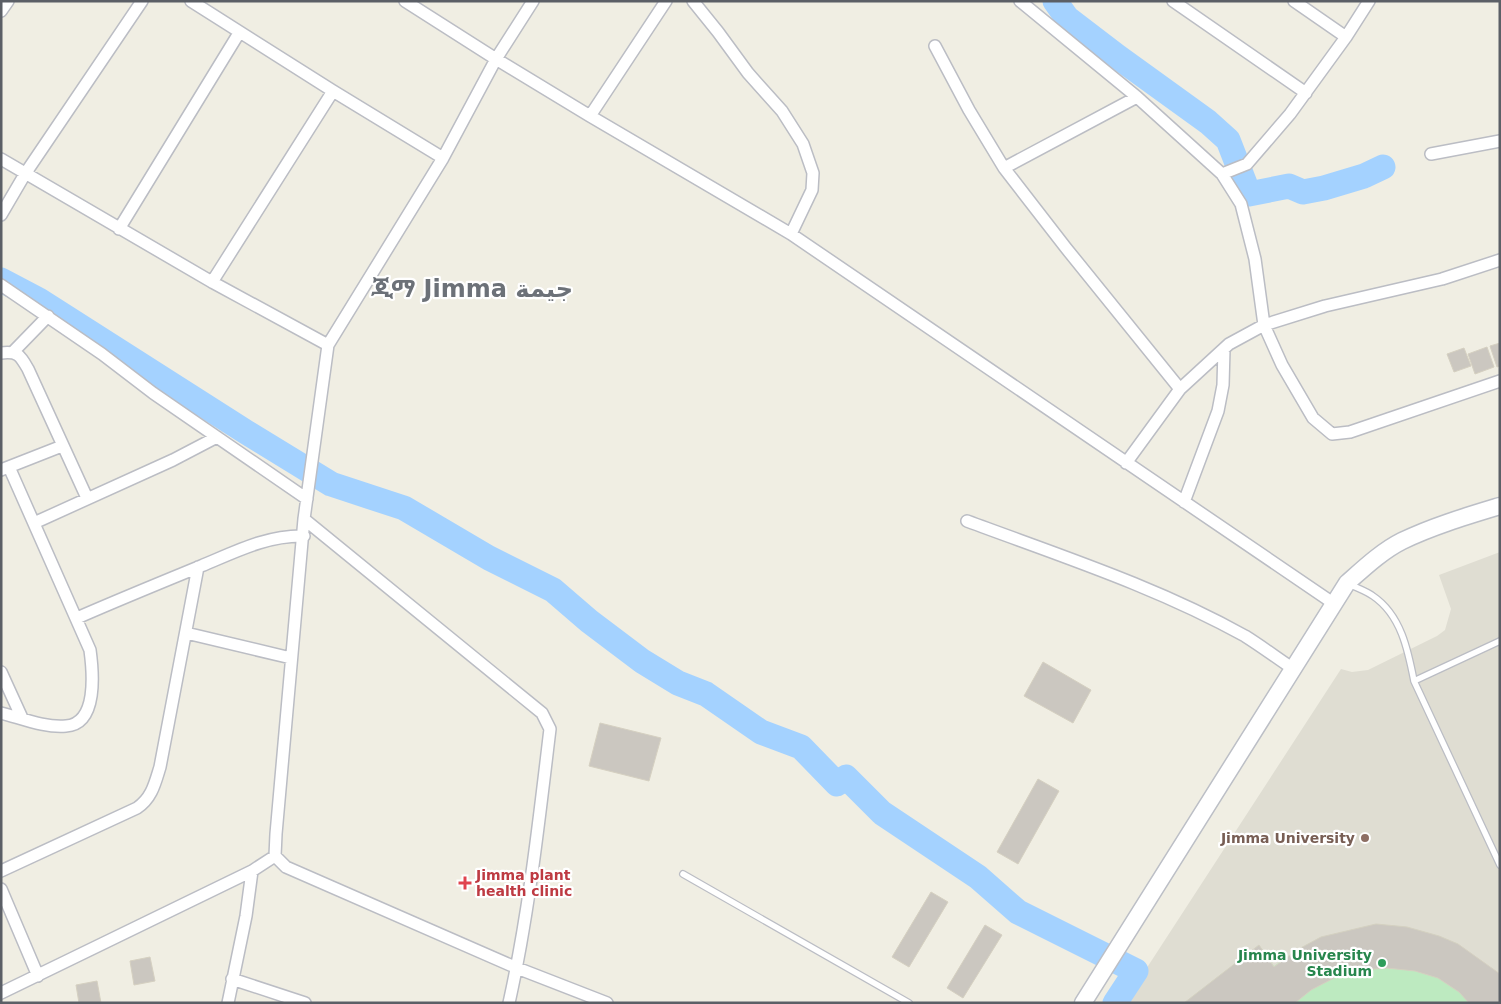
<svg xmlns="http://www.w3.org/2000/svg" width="1501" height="1004" viewBox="0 0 1501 1004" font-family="'DejaVu Sans',Cairo,'Noto Sans Ethiopic',sans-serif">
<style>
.education{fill:#dfddd2}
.green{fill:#bdeac0}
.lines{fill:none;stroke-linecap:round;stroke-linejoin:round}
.river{stroke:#a4d2ff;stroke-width:25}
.building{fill:#cbc7c0;stroke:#d5d0c1}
.lane-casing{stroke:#bbbdc4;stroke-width:8}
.street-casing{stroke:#bbbdc4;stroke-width:14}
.secondary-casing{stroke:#bcbfc6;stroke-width:19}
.lane{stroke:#fff;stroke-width:5.5}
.street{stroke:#fff;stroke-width:11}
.secondary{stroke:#fff;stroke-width:16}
.education-dot{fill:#8d6e63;stroke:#fff;stroke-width:2}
.health-dot{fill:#e0444e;stroke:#fff;stroke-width:2}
.leisure-dot{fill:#2e9e5b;stroke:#fff;stroke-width:2}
.labels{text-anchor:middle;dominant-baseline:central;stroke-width:4.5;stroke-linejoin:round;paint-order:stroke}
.education-label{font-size:14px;font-weight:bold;fill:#785e54;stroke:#fff;text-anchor:end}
.health-label{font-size:14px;font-weight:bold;fill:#be3a42;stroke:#fff;text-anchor:start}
.leisure-label{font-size:14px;font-weight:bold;fill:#27864d;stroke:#fff;text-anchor:end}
.town-label{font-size:24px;font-weight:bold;fill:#6c7178;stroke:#fff}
</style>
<rect width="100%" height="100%" fill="#f0eee3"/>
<path class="education" d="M1500,552V1003H1124L1341,669L1352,672L1368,670L1437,636L1445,630L1451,609L1439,575Z"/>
<path class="green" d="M1376,924L1407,927L1439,936L1458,944L1500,1003H1184L1259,945L1274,966L1297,950L1321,937Z"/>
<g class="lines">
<path class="river" d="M1055,1L1067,18L1118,57L1208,122L1228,140L1249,194L1289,186L1303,192L1324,188L1364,176L1383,167
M1,280L39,300L246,432L331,484L404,508L489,558L553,590L589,621L642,661L678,683L706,694L761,732L801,747L837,784L846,777L882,813L978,877L1018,912L1136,971L1115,1003"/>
</g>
<path class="building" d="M1500,343V366L1497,367L1490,346Z
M1487,347L1494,367L1475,374L1468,354Z
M1464,348L1471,366L1454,372L1447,354Z
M1043,662L1091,690L1073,723L1024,696Z
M600,723L661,738L649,781L589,766Z
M1038,779L1059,791L1018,864L997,852Z
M931,892L948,902L909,967L892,957Z
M1376,924L1407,927L1439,936L1458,944L1500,974V1003H1469L1459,992L1438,978L1415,971L1387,968L1360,970L1334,978L1311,990L1295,1003H1184L1259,945L1274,967L1297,950L1321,937Z
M985,925L1002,935L963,998L947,988Z
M150,957L155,981L134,985L130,961Z
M97,981L101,1003H79L76,985Z"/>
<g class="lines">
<defs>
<path id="lane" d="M1349,584C1357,588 1366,591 1373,596C1401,615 1408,650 1414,681L1500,865
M1414,681L1500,641
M683,874L909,1003"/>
<path id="street" d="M191,1L333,91L443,158
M405,1L496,59L590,116L791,234L1333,603
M533,1L496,59L443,158L328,345L304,519L276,834L275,856L286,867L517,968L607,1003
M693,1L718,32L748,73L782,111L803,144L813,173L812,190L791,234
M1020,1L1137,97L1222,174L1241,204L1255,259L1264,325L1282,365L1313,418L1332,434L1350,432L1500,381
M1173,1L1306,93
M1294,1L1346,37
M1,11L8,1
M935,46L969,110L1004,168L1066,248L1180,389
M590,116L666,1
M1431,154L1500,141
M1,159L212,282L328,345
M1004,168L1137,97
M1222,174L1247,164L1290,114L1346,37L1369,1
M1,215L25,174L142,1
M119,229L239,33
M212,282L333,91
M1,285L102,354L153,393L307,499
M13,352L48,316
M1,353C18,351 20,355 28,369L87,498
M1126,463L1180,389L1229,344L1264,325L1325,306L1442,279L1500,260
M1,470L62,446
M1184,502L1218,411L1223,385L1224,349
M304,519L542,713L550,729C539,820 529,913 509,1003
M967,521C1061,556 1157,587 1245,636C1261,646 1277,658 1292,668
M34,523L173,460L217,437
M77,618C118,600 160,583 201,566C235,552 267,535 304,536
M186,633L291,658
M1,672L22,718
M1,713C21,718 45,728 66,726C98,724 93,672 90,650L9,467
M1,871L137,808C152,798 155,783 160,767L198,567
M1,889L38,976
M232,979L305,1003
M1,993L252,871L275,856
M228,1003L246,916L252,871"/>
<path id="secondary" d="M1083,1003L1347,583C1364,568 1382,551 1402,541C1433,526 1467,516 1500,506"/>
</defs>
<use href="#lane" class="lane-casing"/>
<use href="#street" class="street-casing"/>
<use href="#secondary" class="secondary-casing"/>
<use href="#lane" class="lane"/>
<use href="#street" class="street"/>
<use href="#secondary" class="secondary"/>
</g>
<circle class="education-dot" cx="1365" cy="838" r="5"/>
<path class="health-dot" d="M462.5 875.5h5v5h5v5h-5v5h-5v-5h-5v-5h5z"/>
<circle class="leisure-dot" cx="1382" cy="963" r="5"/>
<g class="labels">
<g class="education-label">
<text x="1355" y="838">Jimma University</text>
</g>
<g class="health-label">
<text x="476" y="875">Jimma plant<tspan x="476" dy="16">health clinic</tspan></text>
</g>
<g class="leisure-label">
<text x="1372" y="955">Jimma University<tspan x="1372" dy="16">Stadium</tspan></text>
</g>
<g class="town-label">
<text x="472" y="289">ጂማ Jimma جيمة</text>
</g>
</g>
<rect width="1501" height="1004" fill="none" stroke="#5b5f66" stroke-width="5"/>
</svg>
